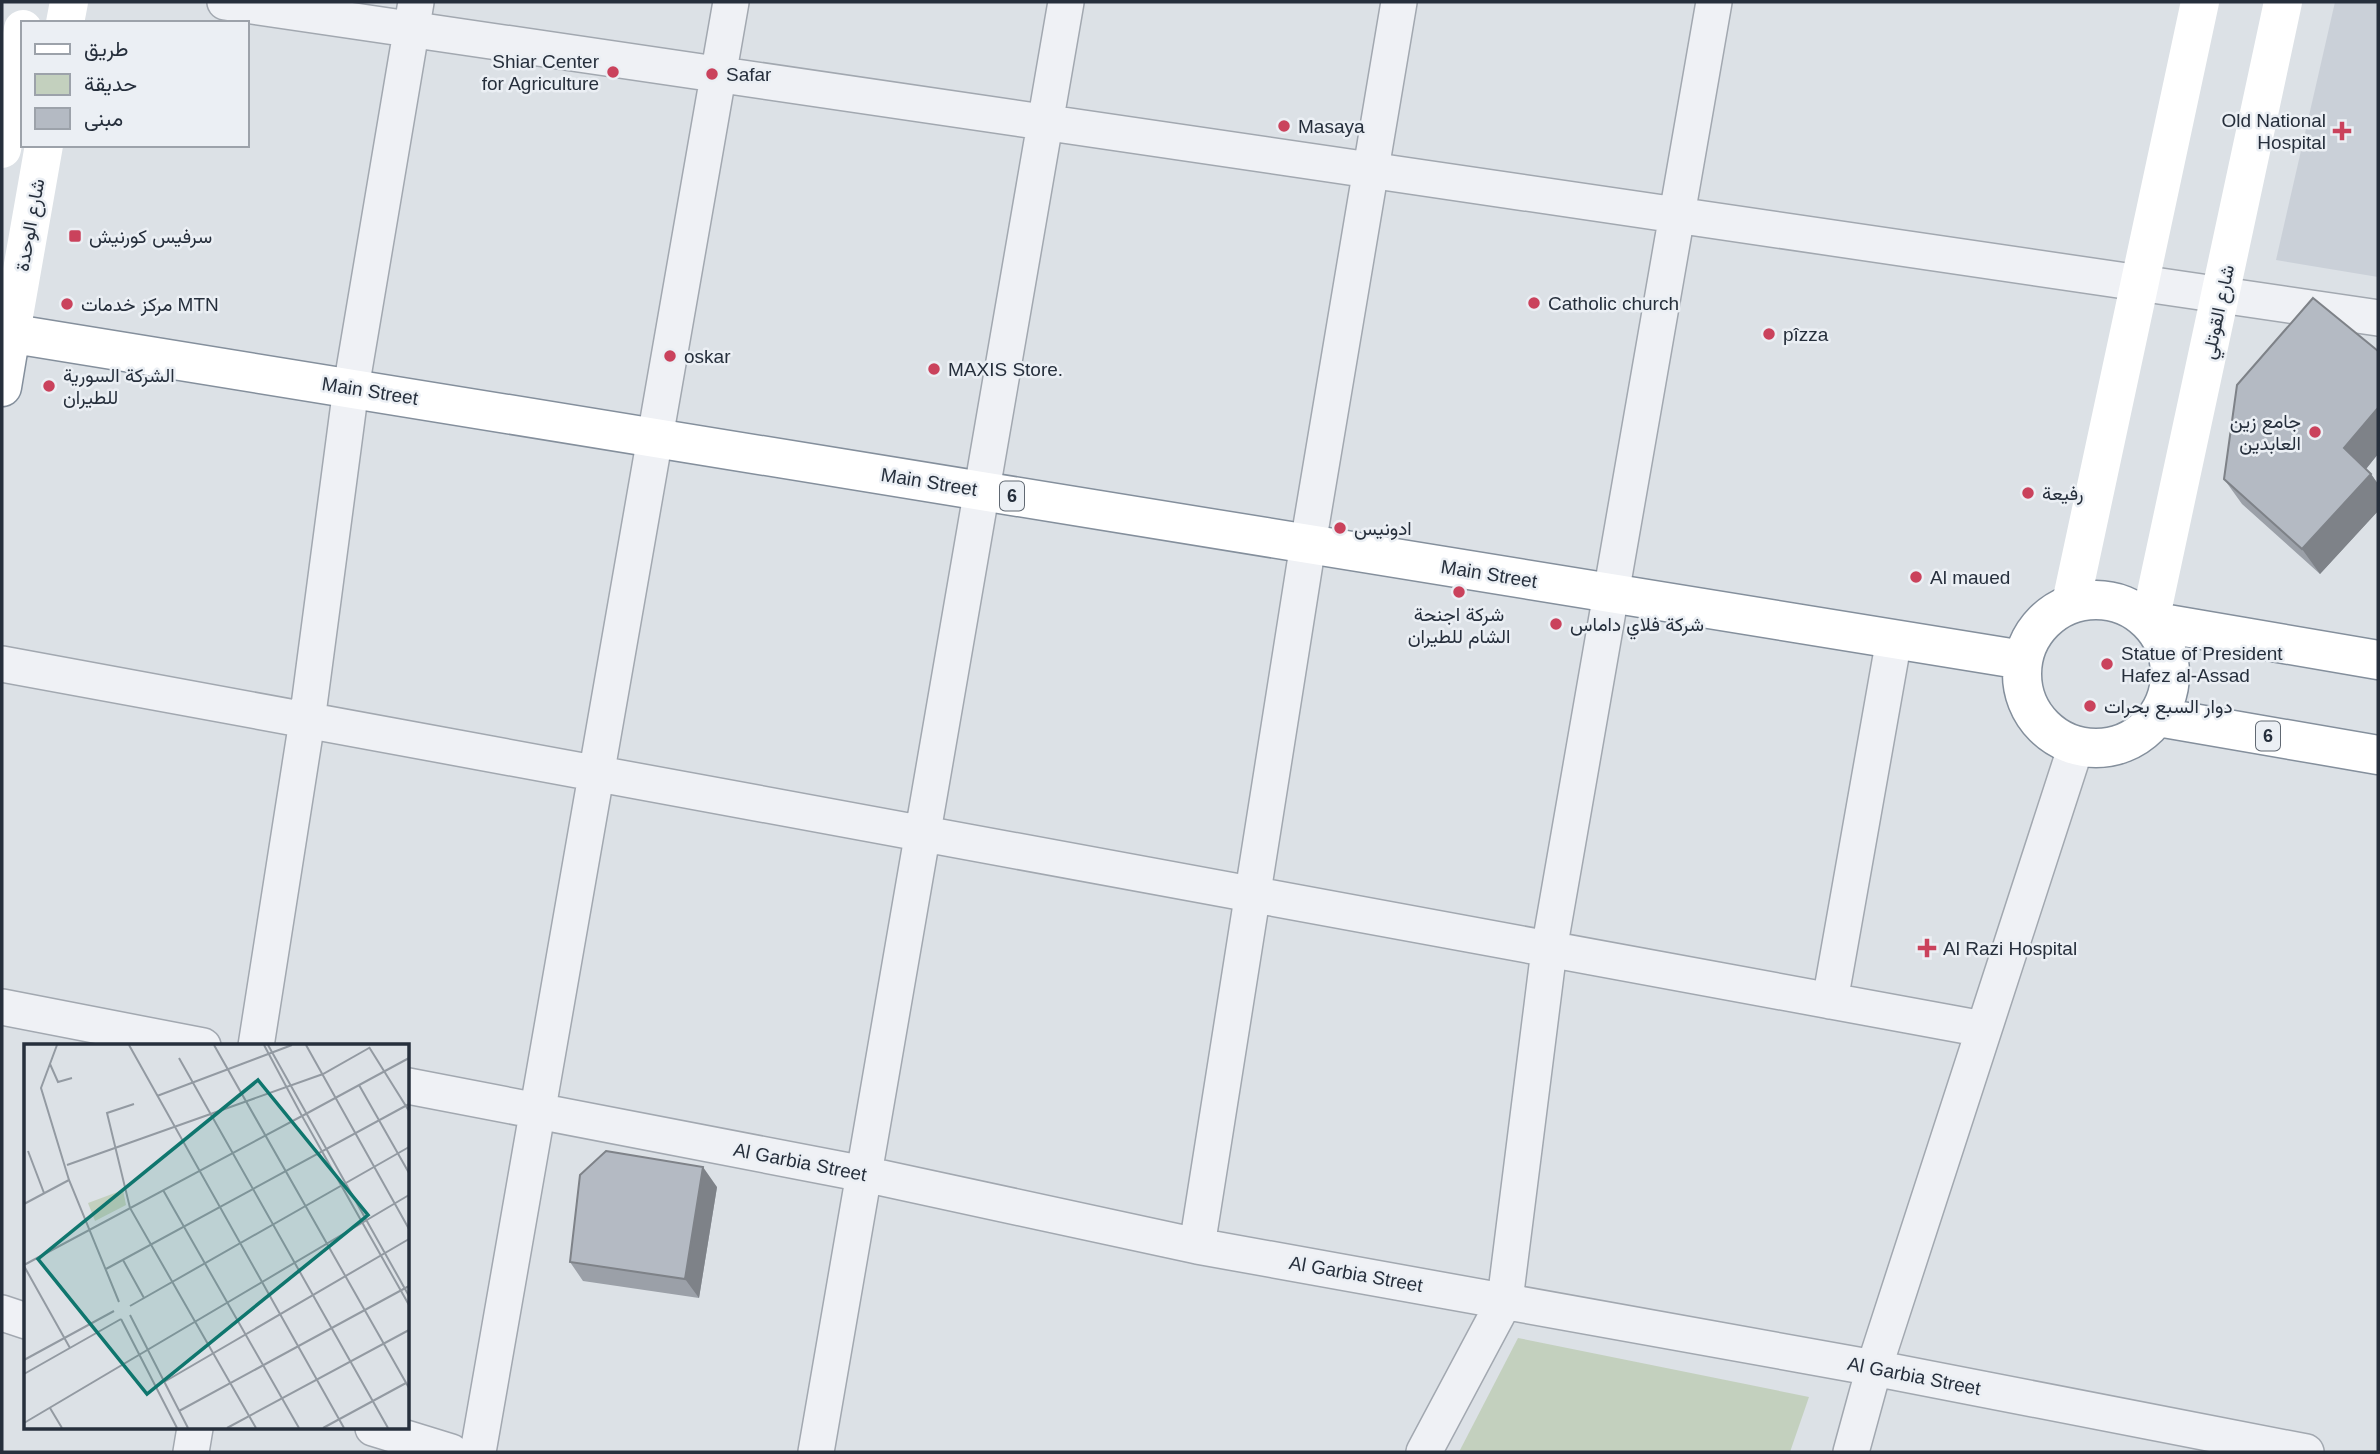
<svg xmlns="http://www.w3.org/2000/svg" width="2380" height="1454" viewBox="0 0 2380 1454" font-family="Arial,Vazirmatn,sans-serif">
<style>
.built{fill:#cad0d8}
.green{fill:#c3d0be}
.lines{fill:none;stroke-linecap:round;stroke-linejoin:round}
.street-casing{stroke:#a2a8b0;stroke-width:38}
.highway-casing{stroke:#848f9c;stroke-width:41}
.street{stroke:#eff1f5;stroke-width:35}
.secondary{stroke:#fff;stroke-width:38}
.highway{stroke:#fff;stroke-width:38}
.wall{fill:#9ba0a8}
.shaded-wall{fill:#7e8288}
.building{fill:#b4bac3;stroke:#7e8288;stroke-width:2}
.poi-dot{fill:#ca425c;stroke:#ebeff4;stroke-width:2.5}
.labels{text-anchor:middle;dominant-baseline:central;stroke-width:5;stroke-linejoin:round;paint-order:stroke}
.shield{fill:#ebeff4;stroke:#616973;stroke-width:2}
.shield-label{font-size:18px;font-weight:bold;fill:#262f3c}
.poi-label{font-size:19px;fill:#262f3c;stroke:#ebeff4;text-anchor:start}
.street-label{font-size:19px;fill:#262f3c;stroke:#ebeff4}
.inset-road{fill:none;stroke:#939aa2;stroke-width:2}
.view{fill:#0f766e;fill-opacity:0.15;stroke:#0f766e;stroke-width:3.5}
.inset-edge{fill:none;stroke:#262f3c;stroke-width:3.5}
</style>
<rect width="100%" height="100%" fill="#dce1e6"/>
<path class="built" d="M2335,2H2378V277L2276,260Z"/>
<path class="green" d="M1518,1338L1809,1397L1790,1452H1459Z"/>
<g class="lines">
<defs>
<path id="street" d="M225,2L2378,318
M2,664L1983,1029
M1830,1001L1894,639
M2,1007L203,1046
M256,1046L307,721L351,388L416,2
M408,1086L864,1174L1197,1246L1874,1368L2306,1452
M1197,1246L1308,544L1399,2
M2,1313L26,1321
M373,1428L451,1452
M191,1452L195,1428
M478,1452L731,2
M816,1452L1066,2
M1424,1452L1505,1300L1549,950L1714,2
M1851,1452L1874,1368L2076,746"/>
<path id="highway" d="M2,332L2023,660
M2,387L11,333
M2022 674a74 74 0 1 1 148 0a74 74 0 1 1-148 0Z
M2150,621L2378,660
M2158,717L2378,755"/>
</defs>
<use href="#street" class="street-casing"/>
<use href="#highway" class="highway-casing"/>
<use href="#street" class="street"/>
<path class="secondary" d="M65,23L69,2
M2,149L23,29
M11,333L44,145
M2071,603L2200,2
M2150,621L2283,2"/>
<use href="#highway" class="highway"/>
</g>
<path class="wall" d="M2378,351V454L2366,469L2371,474L2378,484V511L2320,574L2242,504L2224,479Z
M717,1187L699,1298L583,1281L570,1262Z"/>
<path class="shaded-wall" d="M2378,408V454L2362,474L2344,448Z
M2371,474L2378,484V511L2320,574L2302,549Z
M703,1167L717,1187L699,1298L685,1279Z"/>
<path class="building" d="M2313,298L2378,351V408L2344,448L2371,474L2302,549L2224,479L2237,385Z
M606,1151L703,1167L685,1279L570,1262L580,1175Z"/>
<g class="poi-dot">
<circle cx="613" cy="72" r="7"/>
<circle cx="712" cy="74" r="7"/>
<circle cx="1284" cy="126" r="7"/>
<path d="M2338.5 120.5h7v7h7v7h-7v7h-7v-7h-7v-7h7z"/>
<rect x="68" y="229" width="14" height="14" rx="3.5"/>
<circle cx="1534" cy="303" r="7"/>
<circle cx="67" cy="304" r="7"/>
<circle cx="1769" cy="334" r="7"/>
<circle cx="670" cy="356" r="7"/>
<circle cx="934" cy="369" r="7"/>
<circle cx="49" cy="386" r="7"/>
<circle cx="2315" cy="432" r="7"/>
<circle cx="2028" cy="493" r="7"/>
<circle cx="1340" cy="528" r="7"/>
<circle cx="1916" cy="577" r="7"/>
<circle cx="1459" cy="592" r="7"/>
<circle cx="1556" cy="624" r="7"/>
<circle cx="2107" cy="664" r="7"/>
<circle cx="2090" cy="706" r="7"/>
<path d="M1923.5 937.5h7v7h7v7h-7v7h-7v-7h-7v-7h7z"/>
</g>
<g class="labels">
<g class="shield">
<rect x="1000" y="481.5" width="24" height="29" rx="5"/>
<rect x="2256" y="721.5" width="24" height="29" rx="5"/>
</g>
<g class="shield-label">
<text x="1012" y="496">6</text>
<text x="2268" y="736">6</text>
</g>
<g class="poi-label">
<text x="599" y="61" text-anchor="end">Shiar Center<tspan x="599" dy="22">for Agriculture</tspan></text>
<text x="726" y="74">Safar</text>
<text x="2326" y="120" text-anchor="end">Old National<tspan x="2326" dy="22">Hospital</tspan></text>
<text x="1298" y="126">Masaya</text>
<text x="89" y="236">سرفيس كورنيش</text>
<text x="1548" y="303">Catholic church</text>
<text x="81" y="304">مركز خدمات MTN</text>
<text x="1783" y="334">pîzza</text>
<text x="684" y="356">oskar</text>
<text x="948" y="369">MAXIS Store.</text>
<text x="63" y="375">الشركة السورية<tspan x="63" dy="22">للطيران</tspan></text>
<text x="2301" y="421" text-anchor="end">جامع زين<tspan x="2301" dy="22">العابدين</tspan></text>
<text x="2042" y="493">رفيعة</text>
<text x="1354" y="528">ادونيس</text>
<text x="1930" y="577">Al maued</text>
<text x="1459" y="614" text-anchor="middle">شركة اجنحة<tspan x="1459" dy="22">الشام للطيران</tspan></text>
<text x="1570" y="624">شركة فلاي داماس</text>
<text x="2121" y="653">Statue of President<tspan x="2121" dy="22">Hafez al-Assad</tspan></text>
<text x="2104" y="706">دوار السبع بحرات</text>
<text x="1943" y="948">Al Razi Hospital</text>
</g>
<g class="street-label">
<text transform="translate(30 225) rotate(-80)">شارع الوحدة</text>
<text transform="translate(2218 312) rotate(-78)">شارع القوتلي</text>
<text transform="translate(370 391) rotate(9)">Main Street</text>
<text transform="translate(929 482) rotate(9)">Main Street</text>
<text transform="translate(1489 574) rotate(9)">Main Street</text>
<text transform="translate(800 1162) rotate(11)">Al Garbia Street</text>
<text transform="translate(1356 1274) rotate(10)">Al Garbia Street</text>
<text transform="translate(1914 1376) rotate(11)">Al Garbia Street</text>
</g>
</g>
<g transform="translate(24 1044)">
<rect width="385" height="385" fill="#dce1e6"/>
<path d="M99,146L102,161L71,177L64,159Z" fill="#c3d0be"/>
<path class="inset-road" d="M33,1L17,44L45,136L95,258M105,1L320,384M190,1L385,344M244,1L385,252M282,1L385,185M345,3L385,67M155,14L364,384M26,20L34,38L48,34M335,41L385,129M133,52L268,1M110,60L83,69L106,164L232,384M4,107L20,149M43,121L299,30L345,4M317,141L385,261M317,141L278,72L385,14M139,146L275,384M0,160L45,136M99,216L120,254M0,221L278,72L240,1M0,222L46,304M82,225L385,60M106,262L385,103M106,271L164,384M97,275L153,384M0,316L90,267M0,330L97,275M140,338L385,195M26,364L38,384M155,367L385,242M0,379L385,151M203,384L385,286M299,384L382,339"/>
<path class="view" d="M234,36L344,171L123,350L14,215Z"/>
<rect width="385" height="385" class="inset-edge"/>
</g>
<rect width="2380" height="1454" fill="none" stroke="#262f3c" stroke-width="7"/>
<rect x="21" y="21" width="228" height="126" fill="#ebeff4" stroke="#9ca2aa" stroke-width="2"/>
<rect x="35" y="44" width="35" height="10" fill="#ffffff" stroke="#9ca2aa" stroke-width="2"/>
<text x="84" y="56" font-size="21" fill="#262f3c">طريق</text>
<rect x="35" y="74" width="35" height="21" fill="#c3d0be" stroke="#9ca2aa" stroke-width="2"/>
<text x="84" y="91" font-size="21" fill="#262f3c">حديقة</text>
<rect x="35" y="108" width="35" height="21" fill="#b4bac3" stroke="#9ca2aa" stroke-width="2"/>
<text x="84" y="126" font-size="21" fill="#262f3c">مبنى</text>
</svg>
